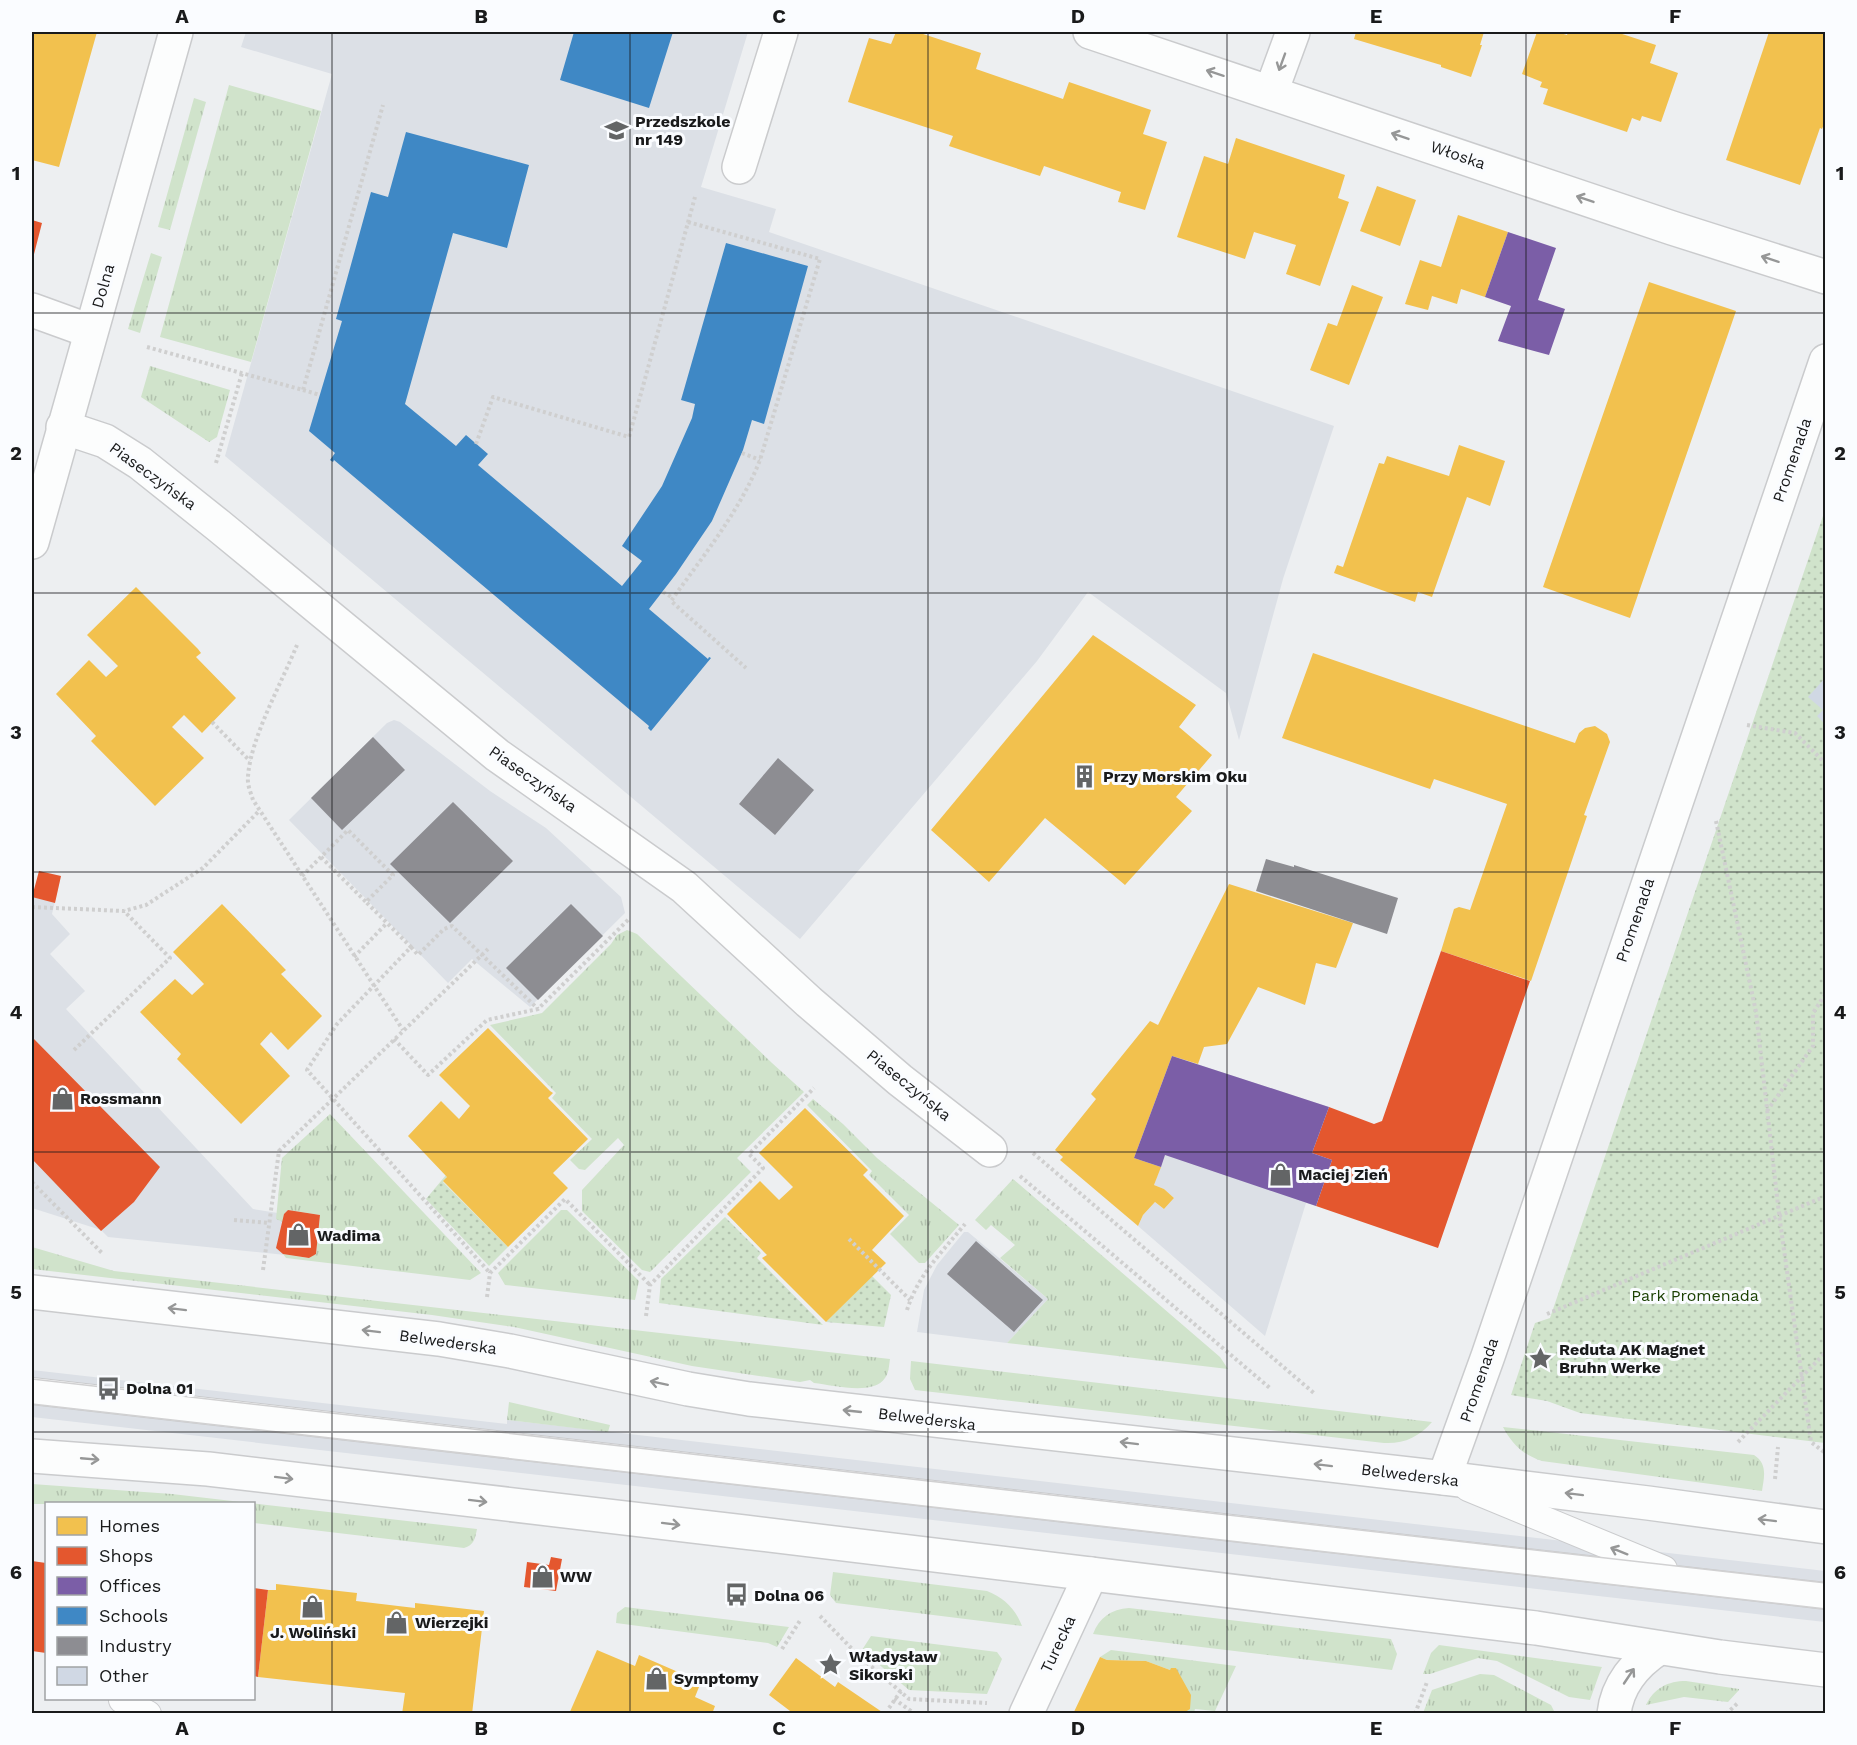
<svg xmlns="http://www.w3.org/2000/svg" width="1857" height="1745" viewBox="0 0 1857 1745" font-family="'Work Sans',sans-serif">
<style>
.built{fill:#dce0e6}
.grass{fill:url(#grass-tufts)}
.park{fill:url(#park-dots)}
.homes{fill:#f2c14e}
.shops{fill:#e4572e}
.offices{fill:#7b5ea7}
.schools{fill:#3f88c5}
.industry{fill:#8d8d92}
.building{fill:#d0d8e4}
.lines{fill:none;stroke-linecap:round;stroke-linejoin:round}
.lane-casing{stroke:#cacbcd;stroke-width:28}
.street-casing{stroke:#cacbcd;stroke-width:36}
.secondary-casing{stroke:#cacbcd;stroke-width:36}
.path{stroke:#cfcfcf;stroke-width:4;stroke-dasharray:3 3;stroke-linecap:butt}
.lane{stroke:#fcfdfd;stroke-width:26}
.street{stroke:#fcfdfd;stroke-width:33}
.secondary{stroke:#fcfdfd;stroke-width:33}
.tram{stroke:#d1d1d2;stroke-width:1.5}
.oneway{stroke:#969797}
.grid{fill:none;stroke:#191a1b;stroke-width:1.5;stroke-opacity:0.55}
.labels{text-anchor:middle;dominant-baseline:central;stroke-width:6;stroke-linejoin:round;paint-order:stroke}
.poi-label{font-size:16px;font-weight:bold;fill:#191a1b;stroke:#fafcff;text-anchor:start}
.street-label{font-size:16px;fill:#191a1b;stroke:#fafcff}
.park-label{font-size:16px;fill:#1c4104;stroke:#fafcff}
.neatline{fill:none;stroke:#191a1b;stroke-width:2}
.grid-label{font-size:20px;text-anchor:middle;font-weight:bold;fill:#191a1b}
</style>
<defs>
<pattern id="grass-tufts" width="24" height="20" patternUnits="userSpaceOnUse" patternTransform="scale(1.5)"><rect width="24" height="20" fill="#d0e3cb"/><path d="M3 7l-1-3M5 7V3M7 7l1-3M15 17l-1-3M17 17v-4M19 17l1-3" fill="none" stroke="#b2c2ae"/></pattern>
<pattern id="park-dots" width="8" height="8" patternUnits="userSpaceOnUse" patternTransform="scale(1.5)"><rect width="8" height="8" fill="#d0e3cb"/><path d="M2 2h.1M6 6h.1" fill="none" stroke="#b2c2ae" stroke-width="1.8" stroke-linecap="round"/></pattern>
</defs>
<rect width="100%" height="100%" fill="#edeff1"/>
<path class="built" d="M246,32H748L701,187L776,209L769,232L1334,426L1283,579L1239,740L1226,693L1088,592L1037,661L800,939L225,456L332,74L241,47Z
M394,720L400,722L490,791L546,828L621,897L625,913L530,1007L472,959L448,983L289,820L387,723Z
M39,871L61,876L52,914L70,934L50,954L85,991L66,1009L253,1209L284,1214L288,1210L320,1215L315,1258L108,1237L101,1230L32,1208V904Z
M1172,1056L1329,1107L1332,1160L1316,1206L1306,1203L1265,1336L1138,1226L1143,1215L1155,1202L1164,1209L1174,1198L1164,1189L1154,1185L1160,1167L1134,1158Z
M964,1232H968L1048,1299L1007,1343L917,1332L924,1290L937,1265Z
M32,1370L507,1424V1420L1825,1571V1622L32,1417Z"/>
<path class="grass" d="M229,85L321,111L251,362L160,337Z
M194,98L206,102L170,230L158,227Z
M151,253L162,257L140,333L128,329Z
M150,366L230,390L217,437L209,442L141,397Z
M627,930L637,934L772,1063L804,1092L737,1158L751,1172L650,1272L642,1270L582,1211V1190L624,1145L618,1138L585,1170L579,1169L570,1160L592,1139L552,1098L556,1093L490,1025L542,1013L611,944L617,935Z
M813,1099L843,1124L877,1158L959,1225L925,1263H919L890,1234L909,1215L869,1175L872,1171L807,1105Z
M330,1114L481,1273L470,1280L286,1258L283,1254L309,1258L316,1254L320,1215L288,1210L284,1214L283,1222L276,1219L282,1158Z
M1013,1179L1220,1357L1228,1369L1007,1343L1048,1299L1000,1258L1015,1245L991,1225L986,1230L975,1220Z
M561,1210H567L639,1281L635,1300L505,1285L498,1273Z
M32,1247L114,1271L890,1359C889,1365 889,1373 885,1378C873,1396 833,1385 814,1383L810,1380L800,1382L692,1366L514,1327L432,1315L32,1269Z
M911,1361L1432,1422C1419,1437 1404,1444 1384,1443L915,1390L910,1379Z
M509,1402L610,1425L608,1432L507,1420Z
M1503,1427L1754,1455C1768,1464 1764,1477 1762,1491L1542,1461C1523,1455 1512,1444 1503,1427Z
M32,1484L172,1494L477,1529C475,1539 474,1545 464,1548L254,1523V1504H32Z
M833,1572L987,1591C1004,1598 1015,1608 1022,1626L836,1603L830,1595Z
M625,1607L789,1627L777,1647L768,1643L616,1623L617,1613Z
M1129,1608L1391,1639L1397,1654L1392,1670L1093,1634C1099,1618 1111,1609 1129,1608Z
M871,1636L997,1652L1002,1659L987,1694L909,1690L862,1650Z
M1439,1645L1602,1667L1601,1669L1590,1700L1569,1697L1497,1661L1478,1658L1430,1674H1423L1431,1653Z
M1111,1650L1236,1666L1215,1711L1195,1709L1194,1713H1182L1176,1668L1170,1670L1146,1661L1107,1660L1100,1657Z
M1480,1674L1494,1675L1551,1705L1555,1713H1423L1432,1690Z
M1686,1681L1739,1689V1690L1728,1702L1684,1697L1646,1705C1654,1688 1668,1681 1686,1681Z"/>
<path class="park" d="M1825,510V1443L1580,1413L1547,1401L1511,1395L1535,1323L1550,1318Z
M446,1175L447,1177L443,1182L508,1247L489,1266L426,1199Z
M725,1217L761,1253L757,1258L823,1325L659,1303L661,1279Z
M872,1276L891,1295L884,1327L826,1322Z"/>
<path class="homes" d="M32,32H97L59,167L32,160Z
M896,32H917L981,53L976,69L1063,99L1069,82L1151,110L1143,134L1167,142L1145,210L1118,202L1121,192L1044,166L1040,176L994,161L949,146L953,136L848,102L869,38L891,44Z
M1356,32H1484L1480,45H1482L1471,77L1441,67V65L1354,39Z
M1537,32H1557L1567,35L1568,32H1616L1656,45L1650,63L1678,73L1661,122L1642,116L1640,121L1632,118L1627,132L1543,104L1548,89L1540,87L1542,82L1522,74Z
M1769,32H1826V120L1822,129L1820,128L1800,185L1726,160Z
M1236,138L1345,175L1338,198L1349,202L1320,286L1286,274L1296,245L1254,232L1245,259L1177,237L1204,156L1228,164Z
M1377,186L1416,200L1400,246L1360,231Z
M1458,215L1508,232L1485,297L1461,289L1457,304L1432,296L1428,310L1405,304L1420,260L1441,267Z
M1649,282L1736,311L1630,618L1543,587Z
M1352,285L1383,297L1349,385L1310,370L1328,323L1337,326Z
M1459,445L1505,461L1490,506L1467,497L1432,597L1418,592L1415,602L1334,573L1337,565L1343,567L1379,463L1384,464L1387,456L1449,476Z
M136,587L198,649L201,653L196,657L236,698L202,733L184,715L172,727L204,758L155,806L91,741L96,736L56,694L89,660L106,677L118,666L87,635Z
M1093,635L1196,705L1179,727L1212,755L1176,797L1192,811L1125,885L1045,818L989,882L931,830Z
M1313,653L1575,743L1579,733L1585,728L1595,726L1607,734L1610,742L1584,815L1587,816L1531,981L1441,951L1454,909L1459,907L1470,910L1507,804L1434,779L1430,789L1282,738Z
M1229,884L1353,923L1336,968L1316,963L1305,1005L1258,987L1227,1044L1204,1047L1198,1064L1172,1056L1134,1158L1161,1167L1154,1185L1164,1189L1174,1198L1164,1209L1155,1202L1143,1215L1138,1226L1060,1160L1063,1157L1055,1150L1096,1099L1091,1094L1150,1021L1158,1025Z
M222,904L283,967L286,970L281,974L322,1016L288,1050L271,1032L260,1044L290,1076L241,1124L177,1059L181,1054L140,1012L175,979L192,995L204,984L173,952Z
M488,1028L550,1091L553,1093L548,1098L588,1139L553,1173L568,1188L508,1247L446,1184L443,1181L447,1177L408,1136L441,1101L459,1119L470,1106L439,1075Z
M805,1108L868,1170L863,1175L904,1216L872,1250L886,1263L826,1322L762,1258L767,1255L727,1214L760,1181L779,1200L793,1187L759,1153Z
M276,1584L357,1593L356,1601L415,1608V1603L484,1611L472,1714H402L405,1693L258,1677L268,1590H276Z
M597,1650L635,1666L639,1655L701,1682L695,1697L715,1706L712,1714H569Z
M1100,1657L1107,1660L1146,1661L1170,1670L1171,1668H1176L1191,1695L1190,1709L1182,1714H1073Z
M796,1658L835,1687L838,1682L885,1714H794L769,1695Z"/>
<path class="shops" d="M32,220L42,223L32,262Z
M39,871L61,876L55,903L32,897Z
M1441,951L1530,981L1438,1248L1316,1206L1332,1160L1312,1153L1329,1107L1374,1124L1382,1121Z
M32,1037L160,1167L134,1202L101,1231L32,1159Z
M288,1210L320,1215L316,1254L309,1258L283,1254L276,1248L284,1214Z
M551,1557L562,1559L556,1591L524,1587L527,1562L549,1565Z
M32,1561L46,1563V1653L32,1651Z
M254,1588L268,1590L258,1677L254,1676Z"/>
<path class="offices" d="M1508,232L1556,248L1538,300L1565,309L1549,355L1498,341L1511,306L1485,297Z
M1172,1056L1329,1107L1312,1153L1332,1160L1316,1206L1165,1155L1161,1167L1134,1158Z"/>
<path class="schools" d="M574,32H673L649,108L560,80Z
M406,132L529,165L507,248L453,233L405,404L456,446L466,435L488,454L478,465L622,586L642,561L622,546L662,486L692,418L695,404L681,400L726,243L808,266L764,424L752,420L743,450L712,521L676,574L649,609L708,659L709,657L711,658L651,731L648,728L649,726L334,460L333,462L330,460L335,453L309,431L342,321L336,319L371,192L388,197Z"/>
<path class="industry" d="M373,737L405,770L342,830L311,798Z
M778,758L814,790L775,835L739,804Z
M453,802L513,861L450,923L390,864Z
M1266,859L1294,867V865L1398,898L1387,934L1256,891Z
M571,904L603,936L538,1000L506,968Z
M976,1241L1043,1300L1014,1332L947,1274Z"/>
<path class="building" d="M1826,677V725L1817,716L1823,710L1808,697Z"/>
<g class="lines">
<defs>
<path id="lane" d="M32,1391L1826,1596
M1468,1488L1664,1569
M122,1700L148,1714"/>
<path id="street" d="M1090,32L1672,228L1826,277
M1271,92L1293,32
M739,167L781,32
M32,310L90,331
M63,427L105,441L140,463L219,526L497,755L684,887L809,1002L900,1080L990,1150
M1444,1478L1488,1356L1826,361
M1026,1714L1091,1574
M1614,1714C1617,1685 1636,1663 1659,1648"/>
<path id="secondary" d="M32,542L176,32
M32,1292L439,1339L510,1351L688,1389L749,1399L1444,1478L1648,1503L1826,1527
M32,1456L208,1469L744,1532L1536,1628L1720,1657L1826,1670"/>
</defs>
<use href="#lane" class="lane-casing"/>
<use href="#street" class="street-casing"/>
<use href="#secondary" class="secondary-casing"/>
<path class="path" d="M688,222L820,259L760,460C740,511 703,556 671,601L746,668
M147,347L303,390L383,105
M303,390L320,395
M476,444L493,397L629,437L695,197
M742,453L760,460
M216,463L242,373
M663,592L673,598
M297,645C282,682 250,739 248,777C247,785 251,793 253,800L403,1030
M212,722L250,761
M1747,725L1795,733L1826,764
M1716,821L1756,1012L1779,1214L1811,1442L1824,1452
M321,857L366,902
M302,876L348,830L393,875L366,902L411,947L337,1024L307,1070L490,1273
M32,907L124,911L146,905L203,868L260,810
M411,947L418,955L444,929L452,926L538,1009
M354,957L387,923
M394,1039L428,1075L487,1020L538,1009L630,918
M74,1050L170,958L124,911
M1767,1111L1813,1046V1013L1826,993
M1033,1153L1315,1394
M1020,1176L1271,1389
M32,1182L102,1253
M234,1220L269,1223
M849,1239L910,1300
M263,1270L279,1151L488,949
M487,1297L490,1273L565,1199L650,1285
M907,1310C918,1275 942,1252 965,1224
M1547,1314L1826,1196
M646,1316L650,1285L763,1168L749,1154L814,1088
M1738,1442L1826,1352
M1775,1479L1778,1447
M820,1616L858,1655L909,1699L987,1703
M782,1649L801,1619
M894,1699L915,1714
M889,1708L901,1691
M1415,1714L1427,1682
M1726,1714L1739,1702"/>
<use href="#lane" class="lane"/>
<use href="#street" class="street"/>
<use href="#secondary" class="secondary"/>
<path class="tram" d="M32,1379L1826,1583
M32,1404L1826,1609"/>
</g>
<defs><path id="oneway-shaft" d="M-6 0H5M1.5-3L5.5 0L1.5 3" fill="none" stroke-width="1.6" stroke-linecap="round" stroke-linejoin="round" transform="scale(1.5)"/></defs>
<g class="oneway">
<use href="#oneway-shaft" transform="translate(1282 62) rotate(110)"/>
<use href="#oneway-shaft" transform="translate(1215 73) rotate(-162)"/>
<use href="#oneway-shaft" transform="translate(1400 136) rotate(-161)"/>
<use href="#oneway-shaft" transform="translate(1585 199) rotate(-161)"/>
<use href="#oneway-shaft" transform="translate(1770 259) rotate(-162)"/>
<use href="#oneway-shaft" transform="translate(177 1309) rotate(-173)"/>
<use href="#oneway-shaft" transform="translate(371 1331) rotate(-173)"/>
<use href="#oneway-shaft" transform="translate(659 1383) rotate(-168)"/>
<use href="#oneway-shaft" transform="translate(852 1411) rotate(-174)"/>
<use href="#oneway-shaft" transform="translate(1129 1443) rotate(-173)"/>
<use href="#oneway-shaft" transform="translate(90 1459) rotate(5)"/>
<use href="#oneway-shaft" transform="translate(1323 1465) rotate(-173)"/>
<use href="#oneway-shaft" transform="translate(284 1478) rotate(7)"/>
<use href="#oneway-shaft" transform="translate(1574 1494) rotate(-173)"/>
<use href="#oneway-shaft" transform="translate(478 1501) rotate(7)"/>
<use href="#oneway-shaft" transform="translate(1767 1520) rotate(-173)"/>
<use href="#oneway-shaft" transform="translate(671 1524) rotate(7)"/>
<use href="#oneway-shaft" transform="translate(1619 1551) rotate(-158)"/>
<use href="#oneway-shaft" transform="translate(1629 1676) rotate(-56)"/>
</g>
<path class="grid" d="M332,32V1714M630,32V1714M928,32V1714M1227,32V1714M1526,32V1714M32,313H1826M32,593H1826M32,872H1826M32,1152H1826M32,1432H1826"/>
<defs>
<symbol id="school-bare" viewBox="-9 -9 18 18"><path d="M0-5L7-2L0 1L-7-2ZM-4 1L0 2.5L4 1V4Q0 6-4 4Z" fill="#636566" stroke="#fafcff" stroke-width="2.5" paint-order="stroke"/></symbol>
<symbol id="building-bare" viewBox="-9 -9 18 18"><path d="M-4-6H4V6H1V3H-1V6H-4ZM-2.5-4.3h1.7v1.8h-1.7ZM.8-4.3h1.7v1.8H.8ZM-2.5-1h1.7V.8h-1.7ZM.8-1h1.7V.8H.8Z" fill="#636566" stroke="#fafcff" stroke-width="2.5" paint-order="stroke"/></symbol>
<symbol id="shop-bare" viewBox="-9 -9 18 18"><path d="M-5-2.5h2.3a2.7 3.5 0 0 1 5.4 0H5L5.5 6h-11ZM-1.5-2.5h3a1.5 2.3 0 0 0-3 0Z" fill="#636566" stroke="#fafcff" stroke-width="2.5" paint-order="stroke"/></symbol>
<symbol id="sight-bare" viewBox="-9 -9 18 18"><path d="M0-6L1.8-2.2L6-1.7L2.9 1.2L3.7 5.4L0 3.3L-3.7 5.4L-2.9 1.2L-6-1.7L-1.8-2.2Z" fill="#636566" stroke="#fafcff" stroke-width="2.5" paint-order="stroke"/></symbol>
<symbol id="bus-bare" viewBox="-9 -9 18 18"><path d="M-5-6H5V4H4V6H2V4H-2V6H-4V4H-5ZM-3.5-4V0h7V-4ZM-3.5 1.2v1.5H-2V1.2ZM2 1.2v1.5H3.5V1.2Z" fill="#636566" stroke="#fafcff" stroke-width="2.5" paint-order="stroke"/></symbol>
</defs>
<g fill-rule="evenodd">
<use href="#school-bare" x="600" y="114" width="33" height="33"/>
<use href="#building-bare" x="1068" y="760" width="33" height="33"/>
<use href="#shop-bare" x="46" y="1082" width="33" height="33"/>
<use href="#shop-bare" x="1264" y="1158" width="33" height="33"/>
<use href="#shop-bare" x="282" y="1218" width="33" height="33"/>
<use href="#sight-bare" x="1524" y="1342" width="33" height="33"/>
<use href="#bus-bare" x="92" y="1372" width="33" height="33"/>
<use href="#shop-bare" x="526" y="1560" width="33" height="33"/>
<use href="#bus-bare" x="720" y="1578" width="33" height="33"/>
<use href="#shop-bare" x="296" y="1590" width="33" height="33"/>
<use href="#shop-bare" x="380" y="1606" width="33" height="33"/>
<use href="#sight-bare" x="814" y="1648" width="33" height="33"/>
<use href="#shop-bare" x="640" y="1662" width="33" height="33"/>
</g>
<g class="labels">
<g class="poi-label">
<text x="635" y="121">Przedszkole<tspan x="635" dy="18">nr 149</tspan></text>
<text x="1103" y="776">Przy Morskim Oku</text>
<text x="80" y="1098">Rossmann</text>
<text x="1298" y="1174">Maciej Zień</text>
<text x="317" y="1235">Wadima</text>
<text x="1559" y="1349">Reduta AK Magnet<tspan x="1559" dy="18">Bruhn Werke</tspan></text>
<text x="126" y="1388">Dolna 01</text>
<text x="560" y="1576">WW</text>
<text x="754" y="1595">Dolna 06</text>
<text x="415" y="1622">Wierzejki</text>
<text x="313" y="1632" text-anchor="middle">J. Woliński</text>
<text x="849" y="1656">Władysław<tspan x="849" dy="18">Sikorski</tspan></text>
<text x="674" y="1678">Symptomy</text>
</g>
<g class="street-label">
<text transform="translate(1458 155) rotate(19)">Włoska</text>
<text transform="translate(103 286) rotate(-74)">Dolna</text>
<text transform="translate(1792 460) rotate(-71)">Promenada</text>
<text transform="translate(153 476) rotate(36)">Piaseczyńska</text>
<text transform="translate(533 779) rotate(35)">Piaseczyńska</text>
<text transform="translate(1635 920) rotate(-71)">Promenada</text>
<text transform="translate(909 1085) rotate(39)">Piaseczyńska</text>
<text transform="translate(448 1342) rotate(8)">Belwederska</text>
<text transform="translate(1479 1380) rotate(-71)">Promenada</text>
<text transform="translate(927 1419) rotate(7)">Belwederska</text>
<text transform="translate(1410 1475) rotate(7)">Belwederska</text>
<text transform="translate(1058 1644) rotate(-65)">Turecka</text>
</g>
<g class="park-label">
<text x="1695" y="1295">Park Promenada</text>
</g>
</g>
<rect width="1857" height="1745" fill="none" stroke="#fafcff" stroke-width="66"/>
<rect x="45" y="1502" width="210" height="198" fill="#fafcff" stroke="#a0a2a4" stroke-width="1.5"/>
<rect x="57" y="1517" width="30" height="18" fill="#f2c14e" stroke="#a0a2a4" stroke-width="1.5"/>
<text x="99" y="1532" font-size="18" fill="#191a1b">Homes</text>
<rect x="57" y="1547" width="30" height="18" fill="#e4572e" stroke="#a0a2a4" stroke-width="1.5"/>
<text x="99" y="1562" font-size="18" fill="#191a1b">Shops</text>
<rect x="57" y="1577" width="30" height="18" fill="#7b5ea7" stroke="#a0a2a4" stroke-width="1.5"/>
<text x="99" y="1592" font-size="18" fill="#191a1b">Offices</text>
<rect x="57" y="1607" width="30" height="18" fill="#3f88c5" stroke="#a0a2a4" stroke-width="1.5"/>
<text x="99" y="1622" font-size="18" fill="#191a1b">Schools</text>
<rect x="57" y="1637" width="30" height="18" fill="#8d8d92" stroke="#a0a2a4" stroke-width="1.5"/>
<text x="99" y="1652" font-size="18" fill="#191a1b">Industry</text>
<rect x="57" y="1667" width="30" height="18" fill="#d0d8e4" stroke="#a0a2a4" stroke-width="1.5"/>
<text x="99" y="1682" font-size="18" fill="#191a1b">Other</text>
<rect x="33" y="33" width="1791" height="1679" class="neatline"/>
<g class="grid-label">
<text x="182" y="23">A</text>
<text x="481" y="23">B</text>
<text x="779" y="23">C</text>
<text x="1078" y="23">D</text>
<text x="1376" y="23">E</text>
<text x="1675" y="23">F</text>
<text x="16" y="180">1</text>
<text x="1840" y="180">1</text>
<text x="16" y="460">2</text>
<text x="1840" y="460">2</text>
<text x="16" y="739">3</text>
<text x="1840" y="739">3</text>
<text x="16" y="1019">4</text>
<text x="1840" y="1019">4</text>
<text x="16" y="1299">5</text>
<text x="1840" y="1299">5</text>
<text x="16" y="1579">6</text>
<text x="1840" y="1579">6</text>
<text x="182" y="1735">A</text>
<text x="481" y="1735">B</text>
<text x="779" y="1735">C</text>
<text x="1078" y="1735">D</text>
<text x="1376" y="1735">E</text>
<text x="1675" y="1735">F</text>
</g>
</svg>
